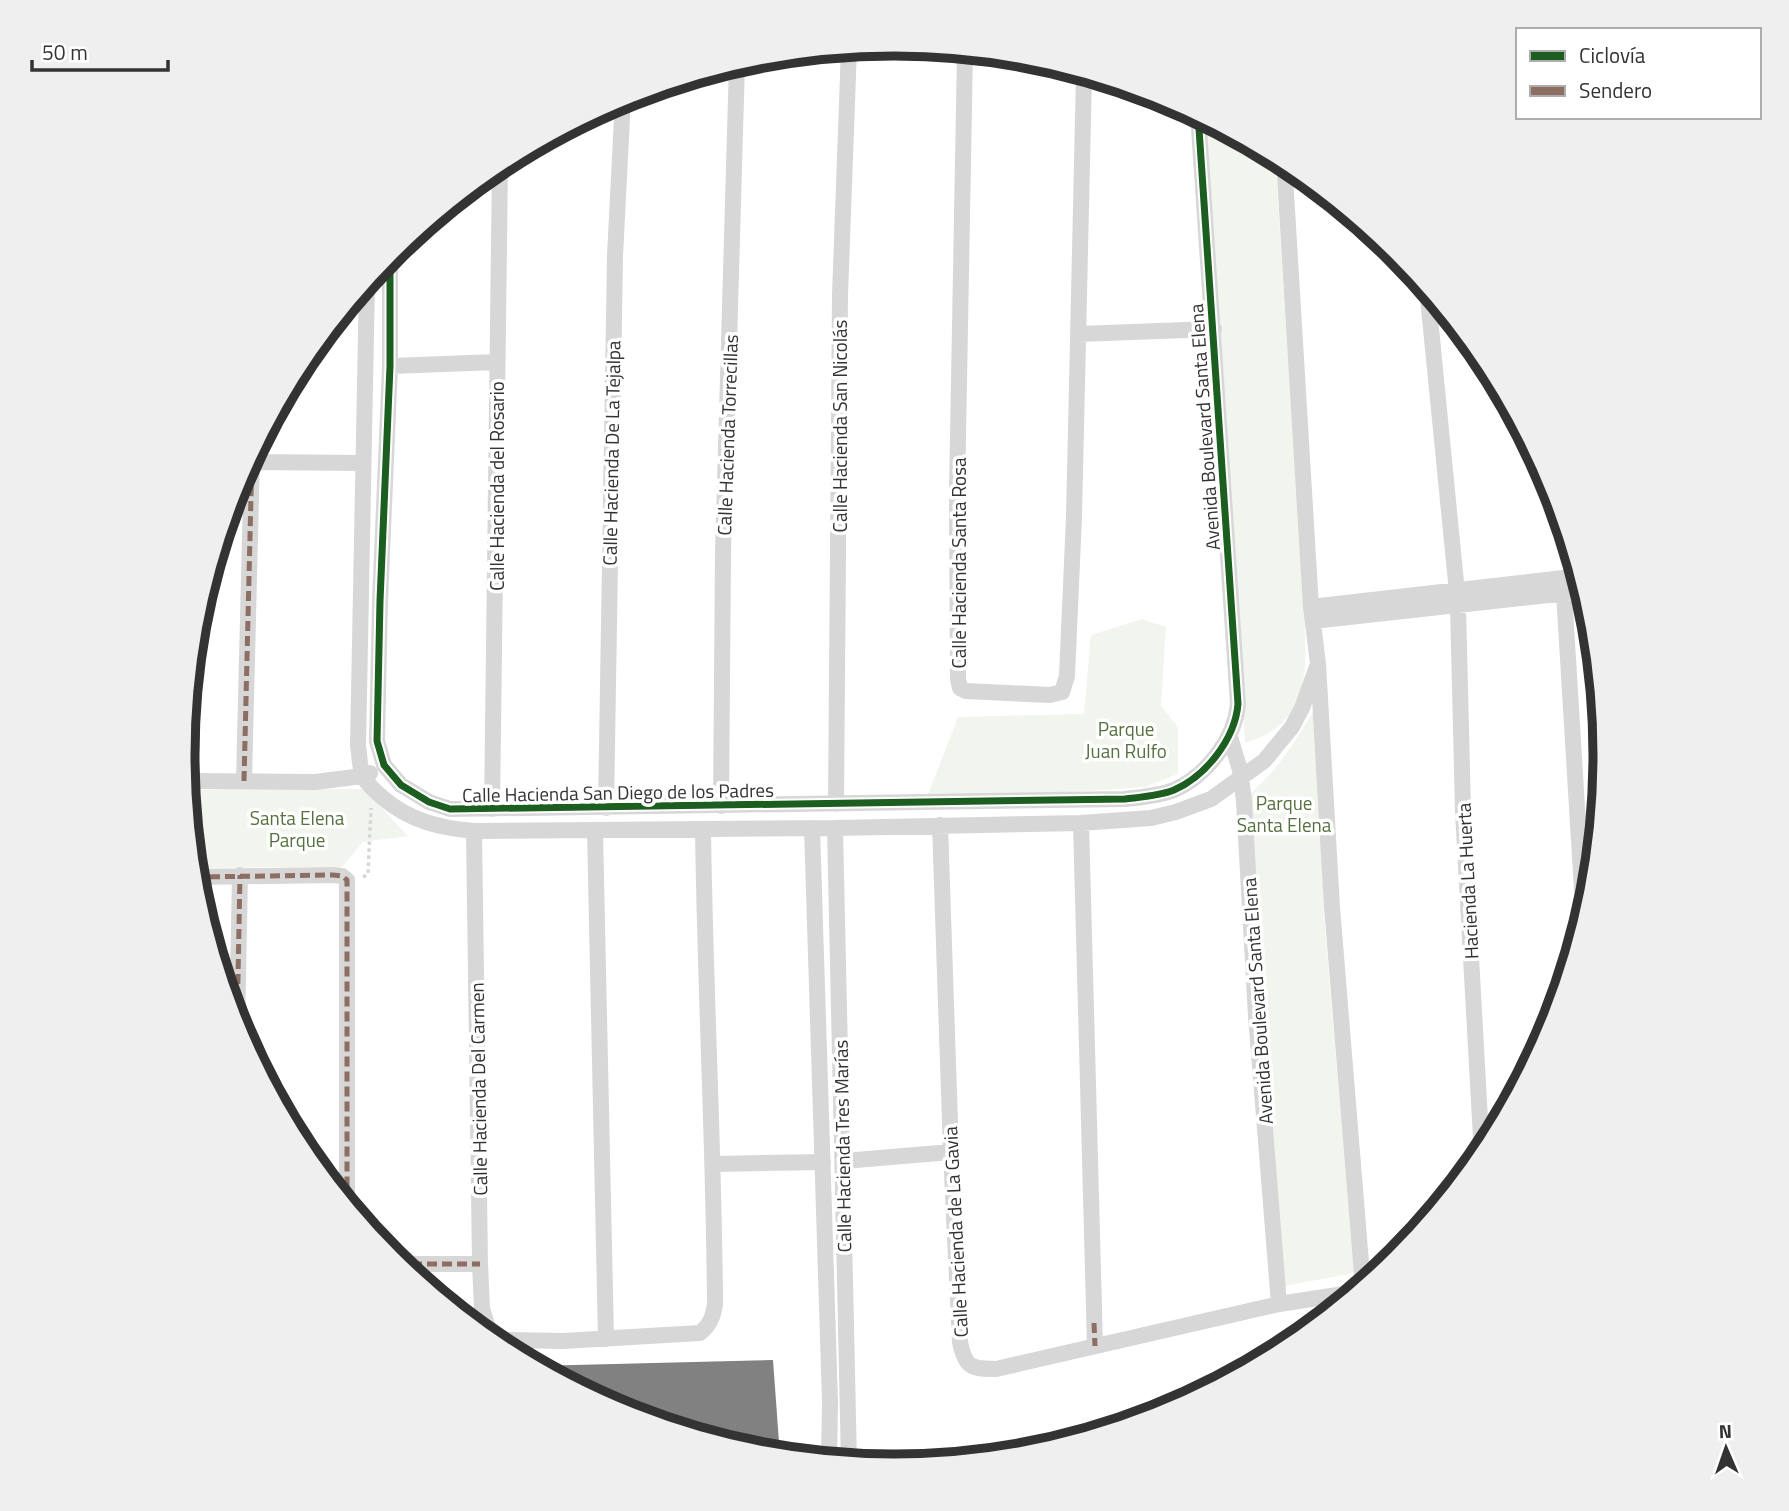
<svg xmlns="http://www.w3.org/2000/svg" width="1789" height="1511" viewBox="0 0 1789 1511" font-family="'Titillium Web',sans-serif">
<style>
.green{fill:#f1f5ed}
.building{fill:#818181}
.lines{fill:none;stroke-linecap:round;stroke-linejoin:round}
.path{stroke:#d6d6d6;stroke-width:3.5;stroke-dasharray:3.5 3.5;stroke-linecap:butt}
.street{stroke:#d7d7d7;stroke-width:16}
.quiet{stroke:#8d6e63;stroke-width:5;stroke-dasharray:10 5;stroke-linecap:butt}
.cycleway-casing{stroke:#fff;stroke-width:11}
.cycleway{stroke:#1b5e20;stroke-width:7}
.labels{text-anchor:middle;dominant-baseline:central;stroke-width:7;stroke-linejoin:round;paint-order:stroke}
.street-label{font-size:19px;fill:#333;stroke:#fff}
.park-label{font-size:19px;fill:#56703f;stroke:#fff}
.rim{fill:none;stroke:#333;stroke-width:9}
</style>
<rect width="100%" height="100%" fill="#fff"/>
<path class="green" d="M1206,119L1275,156L1304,601C1305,661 1317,722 1245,743Z
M1142,619L1166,627L1161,706L1178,727V774L1145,787L1057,793L927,797L958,717L1084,714L1091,635Z
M1316,707L1324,916L1354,1273L1284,1286L1265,1015L1246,797C1277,773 1296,740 1316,707Z
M364,789L408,836L363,842L342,867L194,868L186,790Z"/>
<path class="building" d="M773,1360L780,1456L755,1453L622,1413L534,1366Z"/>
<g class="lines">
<path class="path" d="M363,877L368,874L371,808"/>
<path class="street" d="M965,51L957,492L958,679L960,688L966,691L1050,695L1062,692L1067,676L1074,517L1084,73
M1284,160L1311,607L1318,664L1332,907L1363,1287
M390,254V366L380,601L377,741L384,765L401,785L429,802L450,809L1125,799C1141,797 1159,796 1174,790C1206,776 1235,739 1238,704L1198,114
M367,282L358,746C360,756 359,770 364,778C369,786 376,792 383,798C410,821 440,828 474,831L835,828L1081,823L1151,818L1176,812L1211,799L1264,761L1292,727L1302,708L1318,664
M1427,288L1457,592
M1078,334L1214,329
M390,366L497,362
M252,462L363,463
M1564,593L1584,923
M1458,605L1463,812L1482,1156
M1311,607L1580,576
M1313,621L1585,591
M1230,737L1240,770L1244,801L1256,1016L1279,1304
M185,781L315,782L363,776L370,773
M244,781L252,455
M836,804L840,295L849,48
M721,806L723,553L737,63
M606,808L615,256L623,98
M492,809L500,163
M1081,823L1095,1346
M940,825L951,1152L960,1342C965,1368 972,1369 996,1369L1279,1304L1357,1292
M812,828L830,1402L829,1461
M835,828L849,1463
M474,831L480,1264L482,1308L487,1325L493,1333L503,1340L563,1341L700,1333C710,1325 713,1317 715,1304C714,1146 705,988 703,829
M595,831L606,1339
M195,877L333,875L342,876L347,880V1205
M237,1029L240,875
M844,1161L951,1152
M714,1164L823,1162
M397,1264H480"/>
<path class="quiet" d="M244,781L252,455
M195,877L333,875L342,876L347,880V1205
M237,1029L240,875
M397,1264H480
M1094,1323L1095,1346"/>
<defs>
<path id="cycleway" d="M390,254V366L380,601L377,741L384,765L401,785L429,802L450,809L1125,799C1141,797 1159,796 1174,790C1206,776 1235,739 1238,704L1198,114"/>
</defs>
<use href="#cycleway" class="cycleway-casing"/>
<use href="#cycleway" class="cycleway"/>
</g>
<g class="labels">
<g class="street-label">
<text transform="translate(839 426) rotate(-90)">Calle Hacienda San Nicolás</text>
<text transform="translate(1204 427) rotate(-94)">Avenida Boulevard Santa Elena</text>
<text transform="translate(727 435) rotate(-88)">Calle Hacienda Torrecillas</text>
<text transform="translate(611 453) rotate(-89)">Calle Hacienda De La Tejalpa</text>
<text transform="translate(496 486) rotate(-90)">Calle Hacienda del Rosario</text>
<text transform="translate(958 563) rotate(-90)">Calle Hacienda Santa Rosa</text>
<text transform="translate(618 792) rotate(-1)">Calle Hacienda San Diego de los Padres</text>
<text transform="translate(1467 881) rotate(-93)">Hacienda La Huerta</text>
<text transform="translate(1257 1001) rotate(-94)">Avenida Boulevard Santa Elena</text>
<text transform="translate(478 1089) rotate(-91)">Calle Hacienda Del Carmen</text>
<text transform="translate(842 1146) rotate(-91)">Calle Hacienda Tres Marías</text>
<text transform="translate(955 1232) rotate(-93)">Calle Hacienda de La Gavia</text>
</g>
<g class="park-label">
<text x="1126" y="728">Parque<tspan x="1126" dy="22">Juan Rulfo</tspan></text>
<text x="1284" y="802">Parque<tspan x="1284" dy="22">Santa Elena</tspan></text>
<text x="297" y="817">Santa Elena<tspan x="297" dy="22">Parque</tspan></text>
</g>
</g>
<path d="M0 0H1789V1511H0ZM195 755a699 699 0 1 1 1398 0a699 699 0 1 1-1398 0Z" fill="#efefef" fill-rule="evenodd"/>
<path class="rim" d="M195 755a699 699 0 1 1 1398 0a699 699 0 1 1-1398 0Z"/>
<rect x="1516" y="28" width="245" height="91" fill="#ffffff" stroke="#adadad" stroke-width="2"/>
<rect x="1530" y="51" width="35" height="10" fill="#1b5e20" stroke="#adadad" stroke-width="2"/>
<text x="1579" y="63" font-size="21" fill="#333333">Ciclovía</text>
<rect x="1530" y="86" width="35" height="10" fill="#8d6e63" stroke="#adadad" stroke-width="2"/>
<text x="1579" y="98" font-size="21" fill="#333333">Sendero</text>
<g transform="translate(1726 1448) rotate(358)" stroke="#ffffff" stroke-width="5" paint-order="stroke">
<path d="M0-5L12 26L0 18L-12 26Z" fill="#333333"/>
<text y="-10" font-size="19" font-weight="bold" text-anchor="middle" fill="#333333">N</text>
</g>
<path d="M32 60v10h136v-10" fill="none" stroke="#333333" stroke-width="3.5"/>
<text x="42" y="60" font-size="21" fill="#333333" stroke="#ffffff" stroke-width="5" paint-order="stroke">50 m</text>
</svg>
